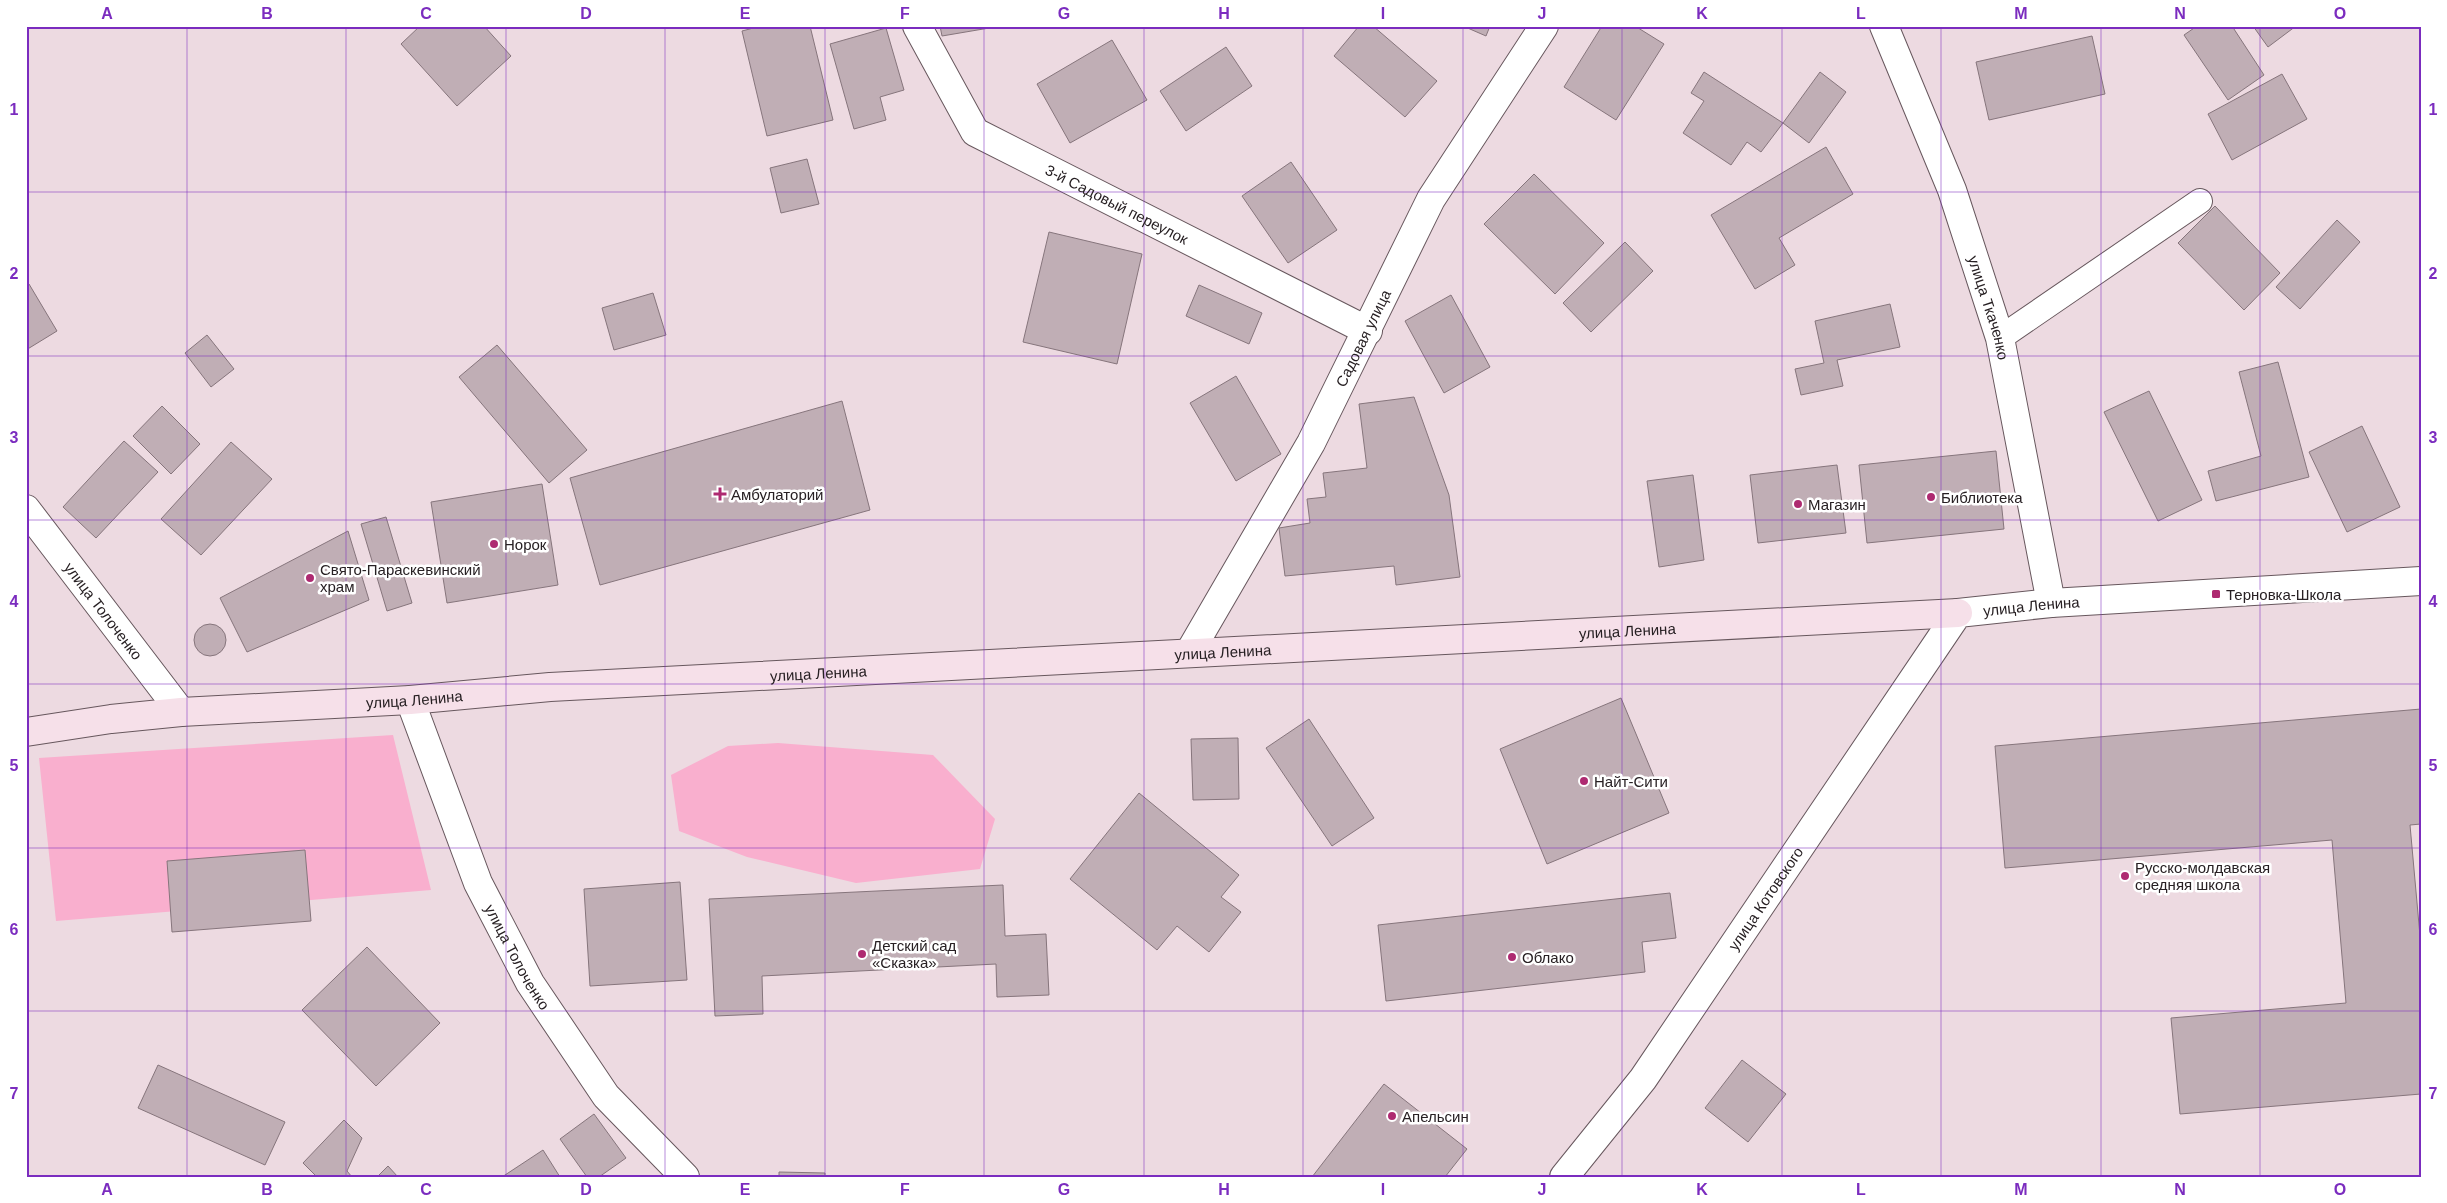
<svg xmlns="http://www.w3.org/2000/svg" width="2447" height="1203" viewBox="0 0 2447 1203" font-family="Arial,sans-serif">
<style>
.green{fill:#f9afce}
.building{fill:#c0aeb5;stroke:#86757c}
.lines{fill:none;stroke-linecap:round;stroke-linejoin:round}
.lane-casing{stroke:#67575d;stroke-width:26}
.street-casing{stroke:#67575d;stroke-width:30}
.secondary-casing{stroke:#67575d;stroke-width:30}
.lane{stroke:#fff;stroke-width:24}
.street{stroke:#fff;stroke-width:28}
.secondary{stroke:#f6e0e9;stroke-width:28}
.grid{fill:none;stroke:#7b2cbf;stroke-width:1;stroke-opacity:0.55}
.poi-dot{fill:#ae2a71;stroke:#fff;stroke-width:2}
.labels{text-anchor:middle;dominant-baseline:central;stroke-width:5;stroke-linejoin:round;paint-order:stroke}
.street-label{font-size:15px;fill:#272023;stroke:#fff}
.poi-label{font-size:15px;fill:#272023;stroke:#fff;text-anchor:start}
.neatline{fill:none;stroke:#7b2cbf;stroke-width:2}
.grid-label{font-size:16px;text-anchor:middle;font-weight:bold;fill:#7b2cbf}
</style>
<rect width="100%" height="100%" fill="#eddae1"/>
<path class="green" d="M393,735L431,890L56,921L39,758Z
M778,743L933,755L995,819L980,869L856,883L747,857L679,831L671,775L728,746Z"/>
<path class="building" d="M420,26H484L511,56L457,106L401,44Z
M761,26H810L833,120L767,136L742,31Z
M940,26H1001L942,36Z
M1359,26H1373L1437,81L1405,117L1334,56Z
M1463,26H1490L1486,36Z
M1602,26H1635L1664,44L1616,120L1564,87Z
M2197,26H2232L2264,75L2228,100L2184,35Z
M2253,26H2296L2268,47Z
M886,28L904,90L880,97L886,120L854,129L830,44Z
M2092,36L2105,94L1989,120L1976,62Z
M1112,40L1147,100L1070,143L1037,84Z
M1226,47L1252,86L1186,131L1160,91Z
M1704,72L1783,123L1761,152L1747,142L1731,165L1683,133L1704,101L1691,93Z
M1820,72L1846,92L1809,143L1783,123Z
M2282,74L2307,119L2232,160L2208,114Z
M1826,147L1853,194L1779,238L1795,265L1755,289L1711,215Z
M807,159L819,204L781,213L770,168Z
M1291,162L1337,230L1288,263L1242,196Z
M1534,174L1604,243L1555,294L1484,224Z
M2215,206L2280,273L2244,310L2178,243Z
M2337,220L2360,242L2300,309L2276,287Z
M1049,232L1142,254L1117,364L1023,342Z
M1625,242L1653,271L1591,332L1563,303Z
M29,284L57,331L26,350V286Z
M1199,285L1262,313L1249,344L1186,316Z
M653,293L666,335L614,350L602,308Z
M1451,295L1490,367L1444,393L1405,321Z
M1890,304L1900,347L1837,360L1843,386L1801,395L1795,369L1824,363L1815,321Z
M207,335L234,369L211,387L185,353Z
M497,345L587,450L549,483L459,377Z
M2278,362L2309,477L2216,501L2208,471L2261,456L2239,372Z
M1236,376L1281,454L1236,481L1190,403Z
M2149,391L2202,500L2158,521L2104,412Z
M1414,397L1449,495L1460,577L1396,585L1394,566L1285,576L1279,528L1310,523L1307,499L1326,497L1323,473L1367,468L1359,404Z
M842,401L870,510L600,585L570,478Z
M162,406L200,444L171,474L133,436Z
M2362,426L2400,507L2347,532L2309,452Z
M124,441L158,472L96,538L63,507Z
M231,442L272,479L201,555L161,519Z
M1996,451L2004,529L1867,543L1859,465Z
M1837,465L1846,533L1758,543L1750,475Z
M1693,475L1704,560L1659,567L1647,481Z
M542,484L558,585L447,603L431,502Z
M386,517L412,603L387,611L361,524Z
M348,531L369,600L247,652L220,598Z
M194 640a16 16 0 1 1 32 0a16 16 0 1 1-32 0Z
M1621,698L1669,813L1547,864L1500,749Z
M2421,709V824L2410,825L2421,947V1094L2180,1114L2171,1018L2346,1003L2332,840L2005,868L1995,746Z
M1309,719L1374,818L1332,846L1266,748Z
M1238,738L1239,799L1193,800L1191,739Z
M1139,793L1239,875L1221,897L1241,912L1209,952L1177,926L1157,950L1070,879Z
M305,850L311,921L172,932L167,861Z
M680,882L687,980L590,986L584,889Z
M1003,885L1005,936L1046,934L1049,995L997,997L996,964L762,976L763,1014L715,1016L709,899Z
M1670,893L1676,938L1642,942L1645,972L1386,1001L1378,925Z
M367,947L440,1023L376,1086L302,1010Z
M1742,1060L1786,1094L1748,1142L1705,1108Z
M158,1065L285,1122L265,1165L138,1108Z
M1384,1084L1467,1149L1445,1177H1312Z
M594,1114L626,1158L599,1177H587L560,1139Z
M344,1120L362,1138L347,1171L352,1177H317L303,1163Z
M543,1150L560,1177H502Z
M388,1166L398,1177H377Z
M779,1172L825,1173V1177H779Z"/>
<g class="lines">
<defs>
<path id="lane" d="M2000,338L2200,201"/>
<g id="street">
<path id="s1" d="M917,26L975,132L1368,331"/>
<path id="s2" d="M1884,26L1952,190L2000,338L2051,603"/>
<path id="s3" d="M26,509L181,712"/>
<path id="s4" d="M1189,653L1311,443L1431,199L1544,26"/>
<path id="s5" d="M410,700L478,883L530,983L606,1096L685,1177"/>
<path id="s6" d="M1564,1177L1643,1079L1958,613L2051,603L2421,581"/>
</g>
<g id="secondary">
<path id="s7" d="M26,732L111,719L181,712L410,700L550,687L1958,613"/>
</g>
</defs>
<use href="#lane" class="lane-casing"/>
<use href="#street" class="street-casing"/>
<use href="#secondary" class="secondary-casing"/>
<use href="#lane" class="lane"/>
<use href="#street" class="street"/>
<use href="#secondary" class="secondary"/>
</g>
<path class="grid" d="M187,26V1177M346,26V1177M506,26V1177M665,26V1177M825,26V1177M984,26V1177M1144,26V1177M1303,26V1177M1463,26V1177M1622,26V1177M1782,26V1177M1941,26V1177M2101,26V1177M2260,26V1177M26,192H2421M26,356H2421M26,520H2421M26,684H2421M26,848H2421M26,1011H2421"/>
<g class="poi-dot">
<path d="M717.5 486.5h5v5h5v5h-5v5h-5v-5h-5v-5h5z"/>
<circle cx="1931" cy="497" r="5"/>
<circle cx="1798" cy="504" r="5"/>
<circle cx="494" cy="544" r="5"/>
<circle cx="310" cy="578" r="5"/>
<rect x="2211" y="589" width="10" height="10" rx="2.5"/>
<circle cx="1584" cy="781" r="5"/>
<circle cx="2125" cy="876" r="5"/>
<circle cx="862" cy="954" r="5"/>
<circle cx="1512" cy="957" r="5"/>
<circle cx="1392" cy="1116" r="5"/>
</g>
<g class="labels">
<g class="street-label">
<text stroke="none"><textPath href="#s1" startOffset="280">3-й Садовый переулок</textPath></text>
<text stroke="none"><textPath href="#s2" startOffset="301">улица Ткаченко</textPath></text>
<text stroke="none"><textPath href="#s4" startOffset="360">Садовая улица</textPath></text>
<text stroke="none"><textPath href="#s6" startOffset="762">улица Ленина</textPath></text>
<text stroke="none"><textPath href="#s3" startOffset="128">улица Толоченко</textPath></text>
<text stroke="none"><textPath href="#s7" startOffset="1605">улица Ленина</textPath></text>
<text stroke="none"><textPath href="#s7" startOffset="1200">улица Ленина</textPath></text>
<text stroke="none"><textPath href="#s7" startOffset="795">улица Ленина</textPath></text>
<text stroke="none"><textPath href="#s7" startOffset="390">улица Ленина</textPath></text>
<text stroke="none"><textPath href="#s6" startOffset="344">улица Котовского</textPath></text>
<text stroke="none"><textPath href="#s5" startOffset="279">улица Толоченко</textPath></text>
</g>
<g class="poi-label">
<text x="731" y="494">Амбулаторий</text>
<text x="1941" y="497">Библиотека</text>
<text x="1808" y="504">Магазин</text>
<text x="504" y="544">Норок</text>
<text x="320" y="569">Свято-Параскевинский<tspan x="320" dy="17">храм</tspan></text>
<text x="2226" y="594">Терновка-Школа</text>
<text x="1594" y="781">Найт-Сити</text>
<text x="2135" y="867">Русско-молдавская<tspan x="2135" dy="17">средняя школа</tspan></text>
<text x="872" y="945">Детский сад<tspan x="872" dy="17">«Сказка»</tspan></text>
<text x="1522" y="957">Облако</text>
<text x="1402" y="1116">Апельсин</text>
</g>
</g>
<rect width="2447" height="1203" fill="none" stroke="#ffffff" stroke-width="55"/>
<rect x="28" y="28" width="2392" height="1148" class="neatline"/>
<g class="grid-label">
<text x="107" y="19">A</text>
<text x="267" y="19">B</text>
<text x="426" y="19">C</text>
<text x="586" y="19">D</text>
<text x="745" y="19">E</text>
<text x="905" y="19">F</text>
<text x="1064" y="19">G</text>
<text x="1224" y="19">H</text>
<text x="1383" y="19">I</text>
<text x="1542" y="19">J</text>
<text x="1702" y="19">K</text>
<text x="1861" y="19">L</text>
<text x="2021" y="19">M</text>
<text x="2180" y="19">N</text>
<text x="2340" y="19">O</text>
<text x="14" y="115">1</text>
<text x="2433" y="115">1</text>
<text x="14" y="279">2</text>
<text x="2433" y="279">2</text>
<text x="14" y="443">3</text>
<text x="2433" y="443">3</text>
<text x="14" y="607">4</text>
<text x="2433" y="607">4</text>
<text x="14" y="771">5</text>
<text x="2433" y="771">5</text>
<text x="14" y="935">6</text>
<text x="2433" y="935">6</text>
<text x="14" y="1099">7</text>
<text x="2433" y="1099">7</text>
<text x="107" y="1195">A</text>
<text x="267" y="1195">B</text>
<text x="426" y="1195">C</text>
<text x="586" y="1195">D</text>
<text x="745" y="1195">E</text>
<text x="905" y="1195">F</text>
<text x="1064" y="1195">G</text>
<text x="1224" y="1195">H</text>
<text x="1383" y="1195">I</text>
<text x="1542" y="1195">J</text>
<text x="1702" y="1195">K</text>
<text x="1861" y="1195">L</text>
<text x="2021" y="1195">M</text>
<text x="2180" y="1195">N</text>
<text x="2340" y="1195">O</text>
</g>
</svg>
